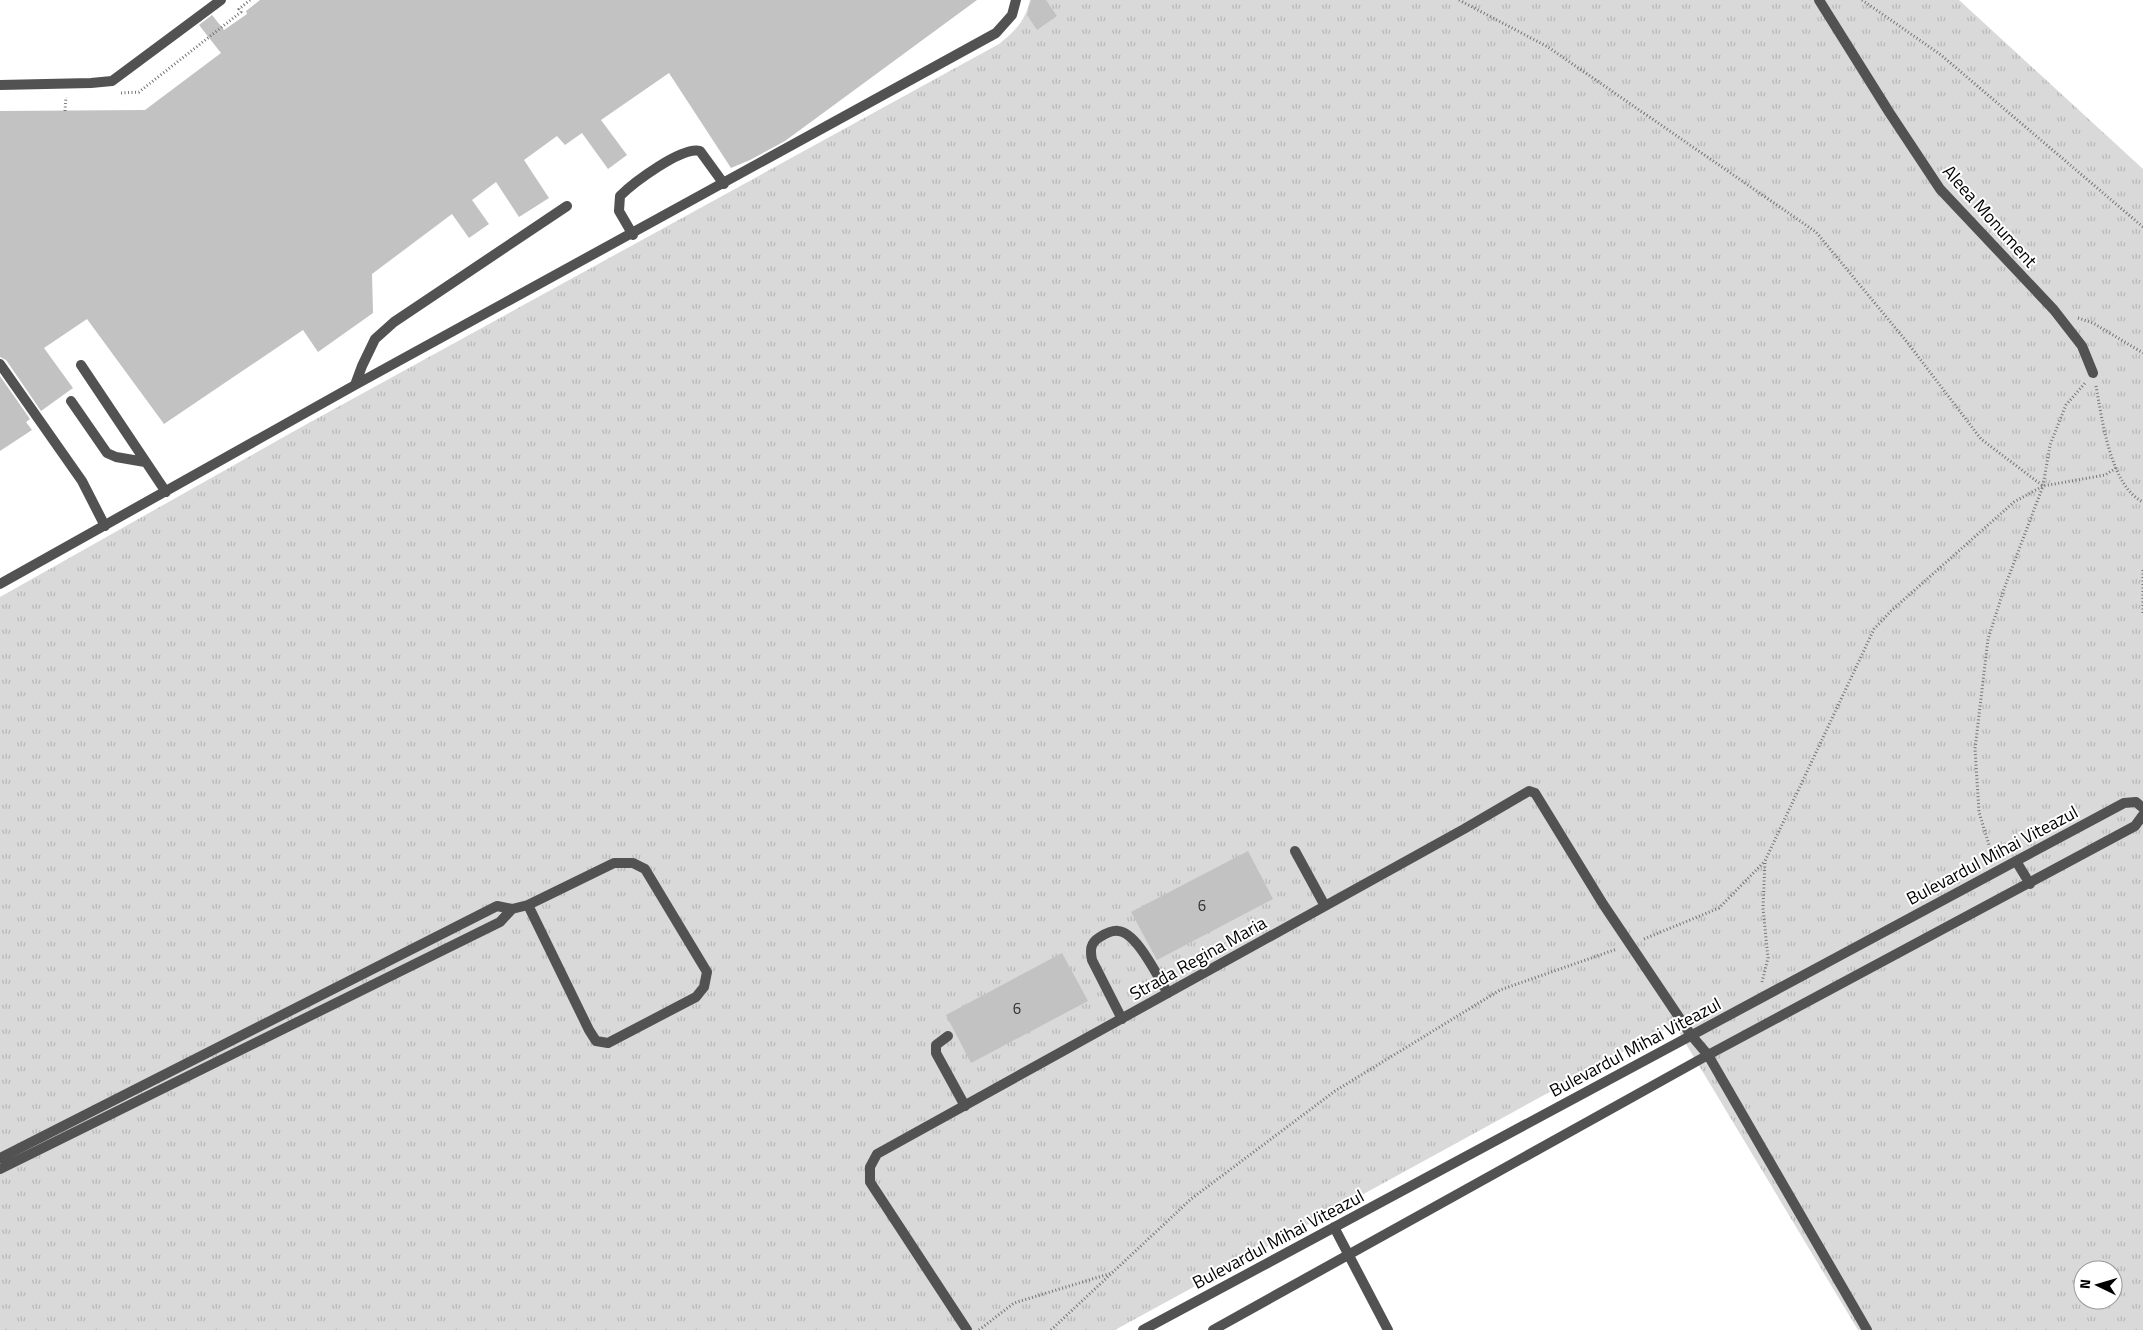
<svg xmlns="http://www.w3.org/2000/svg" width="2143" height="1330" viewBox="0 0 2143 1330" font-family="'Titillium Web',sans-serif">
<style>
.grass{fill:url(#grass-tufts);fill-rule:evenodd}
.building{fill:#c2c2c2}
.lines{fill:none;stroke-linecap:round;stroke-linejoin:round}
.path{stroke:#747474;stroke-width:3;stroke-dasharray:1 2.5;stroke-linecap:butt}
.lane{stroke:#525252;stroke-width:10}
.street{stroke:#525252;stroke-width:10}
.labels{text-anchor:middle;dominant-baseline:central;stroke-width:4;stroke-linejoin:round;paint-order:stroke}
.number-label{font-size:15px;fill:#303030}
.street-label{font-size:18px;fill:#000;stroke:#fff}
</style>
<defs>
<pattern id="grass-tufts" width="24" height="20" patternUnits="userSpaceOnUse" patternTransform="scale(1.25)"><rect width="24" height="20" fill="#d9d9d9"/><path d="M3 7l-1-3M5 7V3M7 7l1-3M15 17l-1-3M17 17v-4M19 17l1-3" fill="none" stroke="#b8b8b8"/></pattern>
</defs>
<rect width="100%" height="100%" fill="#fff"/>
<path class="grass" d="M1030,0H1959L2143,169V1330H1858L1674,1024L1115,1330H0V597L305,425L999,44C1016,30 1025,21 1030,0ZM2083,1270H2113V1300H2083Z"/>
<path class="building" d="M260,0H977L785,141L750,160L731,168L669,73L601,120L627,155L608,169L582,133L565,145L557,136L524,160L549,198L519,217L496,182L472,200L489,224L469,238L452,214L372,274L373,313L318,352L303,330L164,424L87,319L44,348L73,388L41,411L6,360L0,357V111L145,110L221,53L199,25L212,15L224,30L247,14L246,11Z
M1031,0H1046L1057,16L1037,30L1027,15Z
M0,376L30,419L26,422L32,430L0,451Z
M1248,851L1273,899L1157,960L1131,912Z
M1062,953L1088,1001L971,1063L946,1015Z"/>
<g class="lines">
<path class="path" d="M1459,0L1548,47L1816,232L1907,342L1981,439L2043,486
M1862,0L1941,55L2143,227
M121,93L139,92L241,12L239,9L250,0
M65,111L66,97
M2078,318L2093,323L2143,353
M2096,386C2102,418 2110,486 2143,502
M2143,570V615
M1993,858L1979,812L1975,749L1988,639L2004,589L2043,486L2050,445L2066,405L2085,383
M1644,939L1719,908L1765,861
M1762,982L1768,958L1763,908L1765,861L1874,629L1891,611L2014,502L2043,486L2105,475L2116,468
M979,1330L1014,1303L1112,1273
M1051,1330L1191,1199L1335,1091L1500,990L1617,949"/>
<path class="lane" d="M1819,0L1889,112L1940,189L2054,310L2082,346L2093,373
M0,85L91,83L112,81L221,0
M633,235L619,211L620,196C633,183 682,146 700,151L724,184
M0,364L82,481L105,526
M81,365L166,492
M355,385L362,366L375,339L394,322L567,206
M71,401L107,453L116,457L145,462
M0,584L355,385L996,33L1012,15L1016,0
M1708,1055L1867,1330
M0,1158L497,906L512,909
M0,1169L500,922L512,909L528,905L614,863H633L645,869L707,972L704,987L696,997L608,1043L596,1041L589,1030L528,905"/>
<path class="street" d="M1295,851L1325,906
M2016,861L2030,884
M1122,1019L1092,960C1090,950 1090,943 1100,937C1105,934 1112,930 1118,931C1137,932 1158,978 1168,993
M948,1036L936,1045V1053L965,1106
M1334,1227L1388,1330
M967,1330L870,1182V1167L877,1154L1464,829L1529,791L1535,793L1603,904L1691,1035L1708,1055
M1143,1330L2124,803L2136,802L2143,808
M1213,1330L1708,1055L2135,826L2143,815"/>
</g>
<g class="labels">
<g class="number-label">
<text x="1202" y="905">6</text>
<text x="1017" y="1008">6</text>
</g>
<g class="street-label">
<text transform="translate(1990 216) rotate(48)">Aleea Monument</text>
<text transform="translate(1992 855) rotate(-28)">Bulevardul Mihai Viteazul</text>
<text transform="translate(1198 958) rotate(-29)">Strada Regina Maria</text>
<text transform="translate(1635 1047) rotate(-28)">Bulevardul Mihai Viteazul</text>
<text transform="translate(1278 1239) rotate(-28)">Bulevardul Mihai Viteazul</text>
</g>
</g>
<g transform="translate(2098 1285) rotate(275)"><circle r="24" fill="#ffffff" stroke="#999999"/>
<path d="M0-4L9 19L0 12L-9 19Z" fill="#000000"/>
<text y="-8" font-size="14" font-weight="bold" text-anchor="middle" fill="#000000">N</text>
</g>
</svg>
